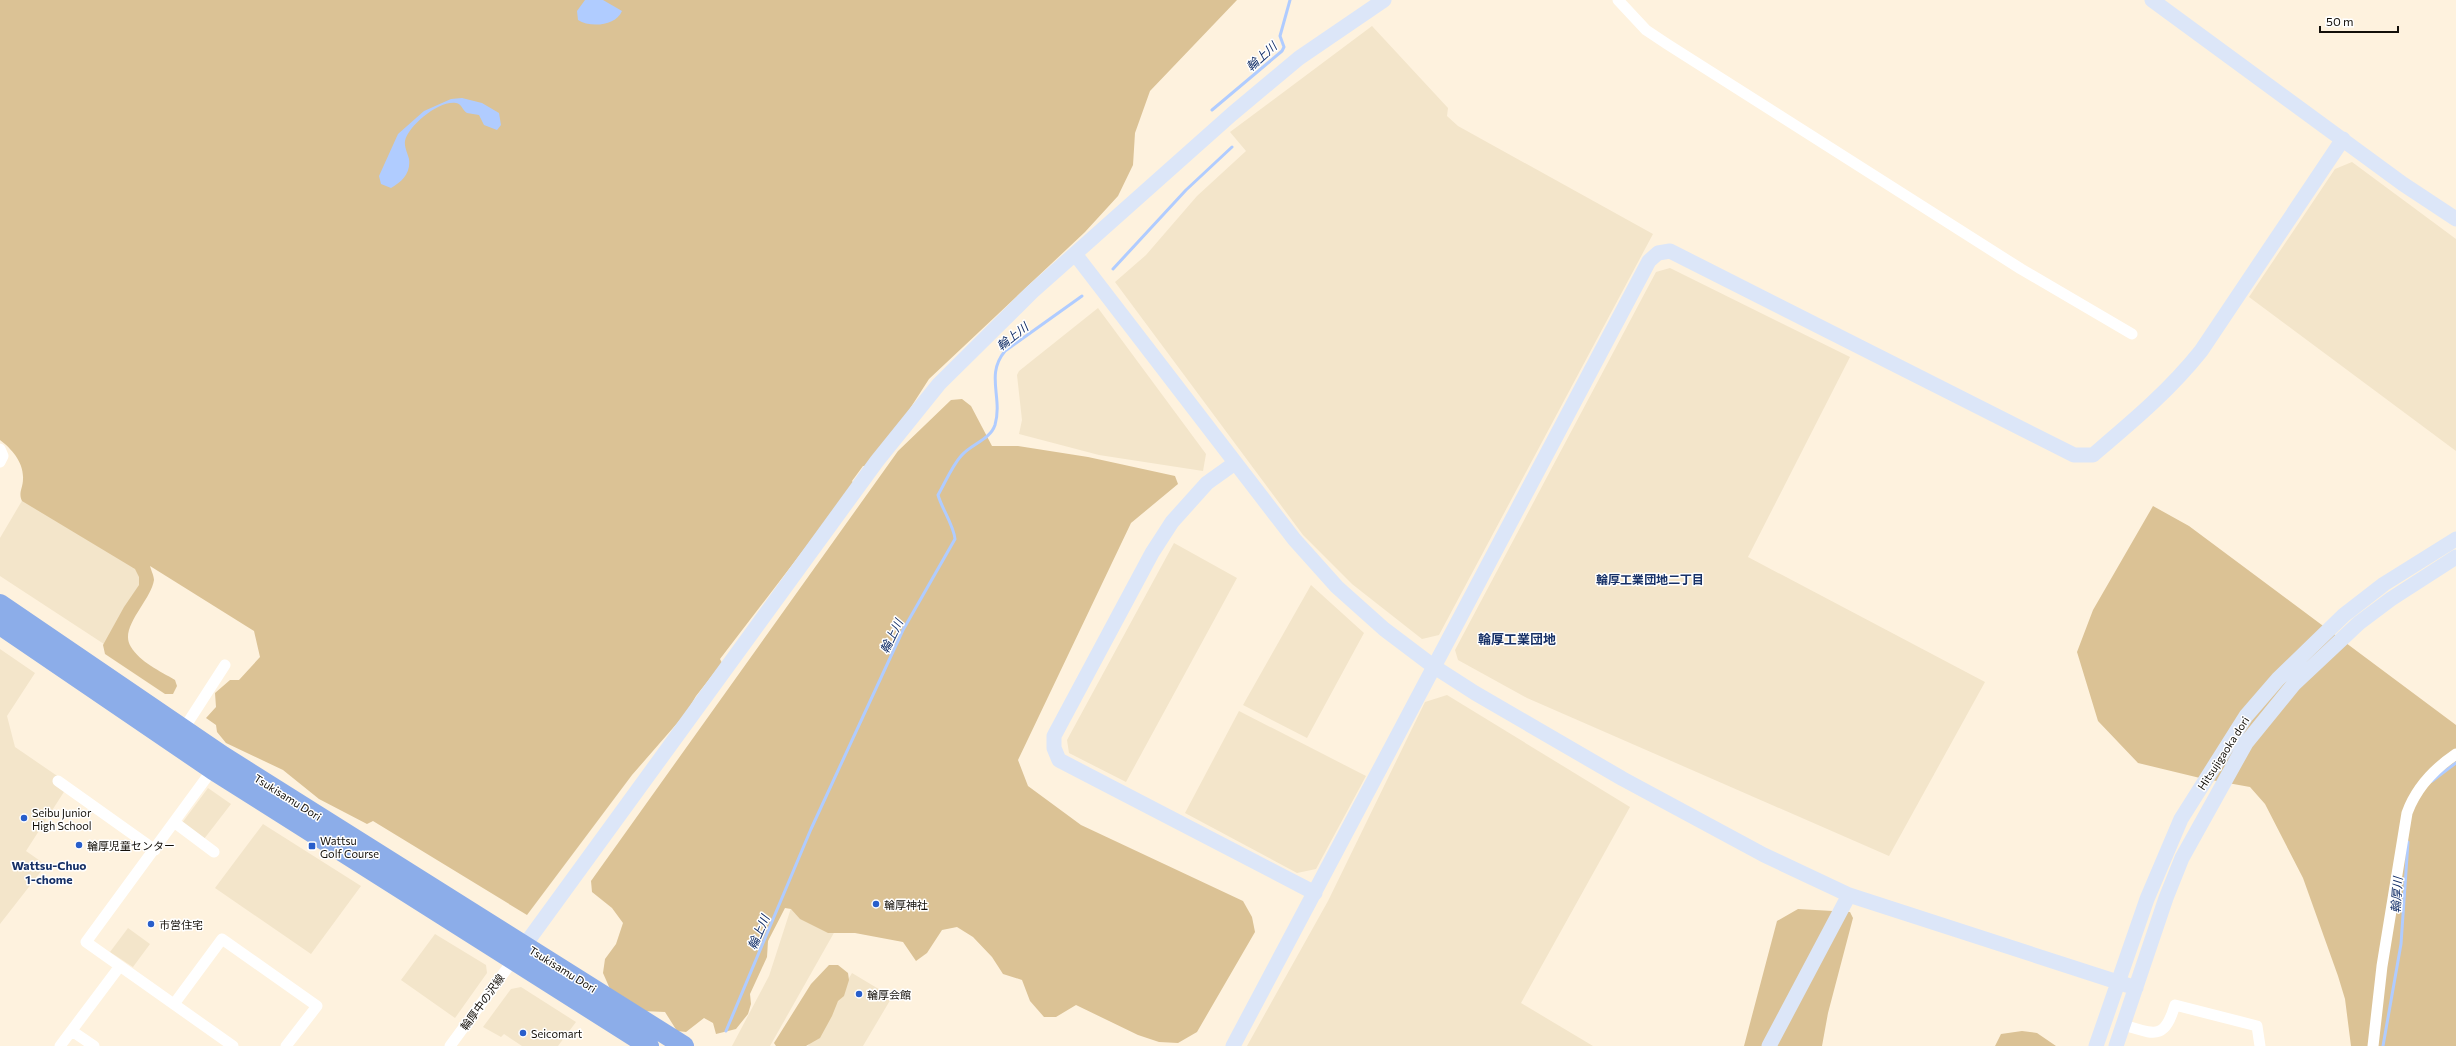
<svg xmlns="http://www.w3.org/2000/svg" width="2456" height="1046" viewBox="0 0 2456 1046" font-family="Commissioner,'Noto Sans JP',sans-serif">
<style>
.built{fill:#f3e5ca}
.green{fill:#dbc295}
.water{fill:#b0ccff}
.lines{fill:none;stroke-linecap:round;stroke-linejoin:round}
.stream{stroke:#b0ccff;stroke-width:3}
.street{stroke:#fff;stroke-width:11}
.secondary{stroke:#dce6f8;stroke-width:15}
.highway{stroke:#8cade9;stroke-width:20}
.poi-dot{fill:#285ecb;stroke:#fff;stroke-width:1.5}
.labels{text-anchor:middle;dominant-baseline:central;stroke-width:3;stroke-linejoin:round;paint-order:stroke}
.street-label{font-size:11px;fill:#130f09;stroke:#fff}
.poi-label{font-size:11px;fill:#130f09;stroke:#fff;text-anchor:start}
.water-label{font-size:12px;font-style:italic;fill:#102c66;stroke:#fff}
.neighbourhood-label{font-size:12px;font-weight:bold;fill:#173167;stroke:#fff}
.quarter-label{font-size:13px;font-weight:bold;fill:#173167;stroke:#fff}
</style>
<rect width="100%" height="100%" fill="#fef2de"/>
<path class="built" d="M1372,26L1448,108L1447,116L1458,126L1653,234L1439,635L1422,639L1352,584L1303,535L1115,282L1146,255L1197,196L1246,151L1230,132Z
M2352,162L2456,239V451L2249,297L2335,169Z
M1670,268L1850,357L1748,557L1985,682L1889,856L1527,698L1458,660L1455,650L1656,272Z
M1098,308L1206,454L1203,471L1099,455L1019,434L1022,420L1017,375L1019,371Z
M23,499L151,574L107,646L0,576V538Z
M1174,543L1237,578L1126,782L1069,753L1067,740Z
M1311,585L1364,633L1307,738L1243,705Z
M0,649L35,673L7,716L15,747L69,784L26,851L46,865L0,924Z
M1447,695L1630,807L1521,1003L1593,1046H1247L1328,901L1425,702Z
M1239,711L1366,776L1316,869L1297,873L1185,813Z
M208,788L231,804L204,839L182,823Z
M263,824L361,886L311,954L215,888Z
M792,905L835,931L770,1046H732L769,976Z
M128,928L150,944L133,967L110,952Z
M435,934L486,965L487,973L455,1018L401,980Z
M852,973L892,997L863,1046H808Z
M521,987L576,1022L558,1046H522L504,1034L501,1037L483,1027L511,989Z"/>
<path class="green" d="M0,0H1237L1150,91L1135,133L1133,165L1118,196L1085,232L929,379L893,435L868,466H863L852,481L854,484L720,659L722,663L696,696L686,713L632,775L527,915L373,821L367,824L319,799L283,770L226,743L217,732L216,725L206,718L216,707L215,693L230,680H239L260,657L254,631L150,566C151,570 154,576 154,580C151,601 118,628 131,647C140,662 160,671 175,680L177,686L173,694H165L105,654L103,645L124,607L139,585V577L135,569L22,501C18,493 23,488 23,479C24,463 12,449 0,440Z
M962,399L971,406L992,446H1018L1088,457L1175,476L1178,484L1131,523L1018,760L1028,786L1081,825L1243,901L1252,917L1255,932L1197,1032L1178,1043L1159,1042L1138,1035L1076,1005L1056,1017H1044L1030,1001L1022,980L1003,974L992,957L973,937L957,927L942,930L927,953L916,961L903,942L855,933H828L800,919L791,909L785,908L768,941L767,957L750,994L751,1004L748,1014L736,1029L716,1034L713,1023L704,1018L686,1032L677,1031L665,1012L642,1011L610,989L603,973L605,959L616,944L623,923L612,908L592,892L591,881L898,451L951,400Z
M2153,506L2189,526L2456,725V1046H2351L2345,999L2338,976L2303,878L2265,804L2250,787L2200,778L2138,763L2098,721L2077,652L2093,610Z
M1798,909L1850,912L1853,918L1828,1013L1822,1046H1744L1777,921Z
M829,965H838L848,973L849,980L844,996L838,1001L832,1016L820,1038L806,1046H776L774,1043L811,984Z
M2022,1031L2037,1033L2056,1046H1995L2001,1034Z"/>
<path class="water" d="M585,0H603L622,11C616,26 590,28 578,20L577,11Z
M462,98L482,103L499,113L501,125L497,130L484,125L479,115C475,114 471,114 467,113C462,110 462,104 456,103C439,100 408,126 405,141C404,147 408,154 409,159C411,173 402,182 391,188L381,184L379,176L398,134L424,111L451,99Z"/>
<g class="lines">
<path class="stream" d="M1212,110L1282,51L1284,47L1280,36L1290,0
M1113,269L1186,190L1232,147
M2432,781L2456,763
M726,1031L811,829L903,630L955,539C954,526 942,509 938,495C945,483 952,466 961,456C971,444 990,440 995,425C1003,397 985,375 1005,351L1082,296
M2383,1046L2401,944L2408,842"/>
<path class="street" d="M1618,0L1646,30L1667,44L2021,269L2132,334
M0,449L3,456L0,462
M183,730L225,665
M215,766L86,942L233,1046
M58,781L155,850
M174,822L214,852
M174,1004L222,939L317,1006L286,1046
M2123,1025C2155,1034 2164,1041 2175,1005L2257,1026L2260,1046
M72,1031L94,1046
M60,1046L120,966
M450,1046L514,959
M2373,1046L2382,966L2407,813C2416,788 2434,769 2456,754"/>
<path class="secondary" d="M2152,0L2403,184L2456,219
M1075,254L1294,539L1337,587L1384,629L1433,666L1475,693L1623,779L1764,855L1849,895L2136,988
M1235,463L1207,483L1172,522L1152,553L1054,736V748L1059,760L1315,893
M519,953L877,461L939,384L1032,292L1232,114L1299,58L1384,0
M1233,1046L1649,261L1658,253L1670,251L2074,455H2093C2133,421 2169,391 2201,351L2343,139
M1769,1046L1849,895
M2096,1046L2147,899L2181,819L2246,716L2278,679L2344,615L2384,584L2456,539
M2116,1046L2166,898L2182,858L2246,743L2294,684L2359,623L2391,599L2456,557"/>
<path class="highway" d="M0,604L223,756L684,1046
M0,625L213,770L649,1046"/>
</g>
<g class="poi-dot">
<circle cx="24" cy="818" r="4"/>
<circle cx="79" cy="845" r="4"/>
<rect x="308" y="842" width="8" height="8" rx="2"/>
<circle cx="876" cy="904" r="4"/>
<circle cx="151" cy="924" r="4"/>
<circle cx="859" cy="994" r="4"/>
<circle cx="523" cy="1033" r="4"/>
</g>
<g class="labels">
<g class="street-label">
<text transform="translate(2223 753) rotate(-57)">Hitsujigaoka dori</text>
<text transform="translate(288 797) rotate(32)">Tsukisamu Dori</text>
<text transform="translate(563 969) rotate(32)">Tsukisamu Dori</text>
<text transform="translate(482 1002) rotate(-54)">輪厚中の沢線</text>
</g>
<g class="poi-label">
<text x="32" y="812">Seibu Junior<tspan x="32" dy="13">High School</tspan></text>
<text x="320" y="840">Wattsu<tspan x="320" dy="13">Golf Course</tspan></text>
<text x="87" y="845">輪厚児童センター</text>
<text x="884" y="904">輪厚神社</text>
<text x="159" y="924">市営住宅</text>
<text x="867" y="994">輪厚会館</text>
<text x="531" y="1033">Seicomart</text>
</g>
<g class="water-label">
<text transform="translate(1261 56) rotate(-42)">輪上川</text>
<text transform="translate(1012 336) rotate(-38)">輪上川</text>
<text transform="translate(891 636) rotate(-64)">輪上川</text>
<text transform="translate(2396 895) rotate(-86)">輪厚川</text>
<text transform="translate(758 932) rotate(-67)">輪上川</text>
</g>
<g class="neighbourhood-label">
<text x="1650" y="579">輪厚工業団地二丁目</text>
<text x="49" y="865">Wattsu-Chuo<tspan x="49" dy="14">1-chome</tspan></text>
</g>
<g class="quarter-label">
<text x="1517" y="639">輪厚工業団地</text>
</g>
</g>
<path d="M2320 26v6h78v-6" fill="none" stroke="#130f09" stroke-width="2"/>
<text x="2326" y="26" font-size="12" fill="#130f09" stroke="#ffffff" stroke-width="3" paint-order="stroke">50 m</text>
</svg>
